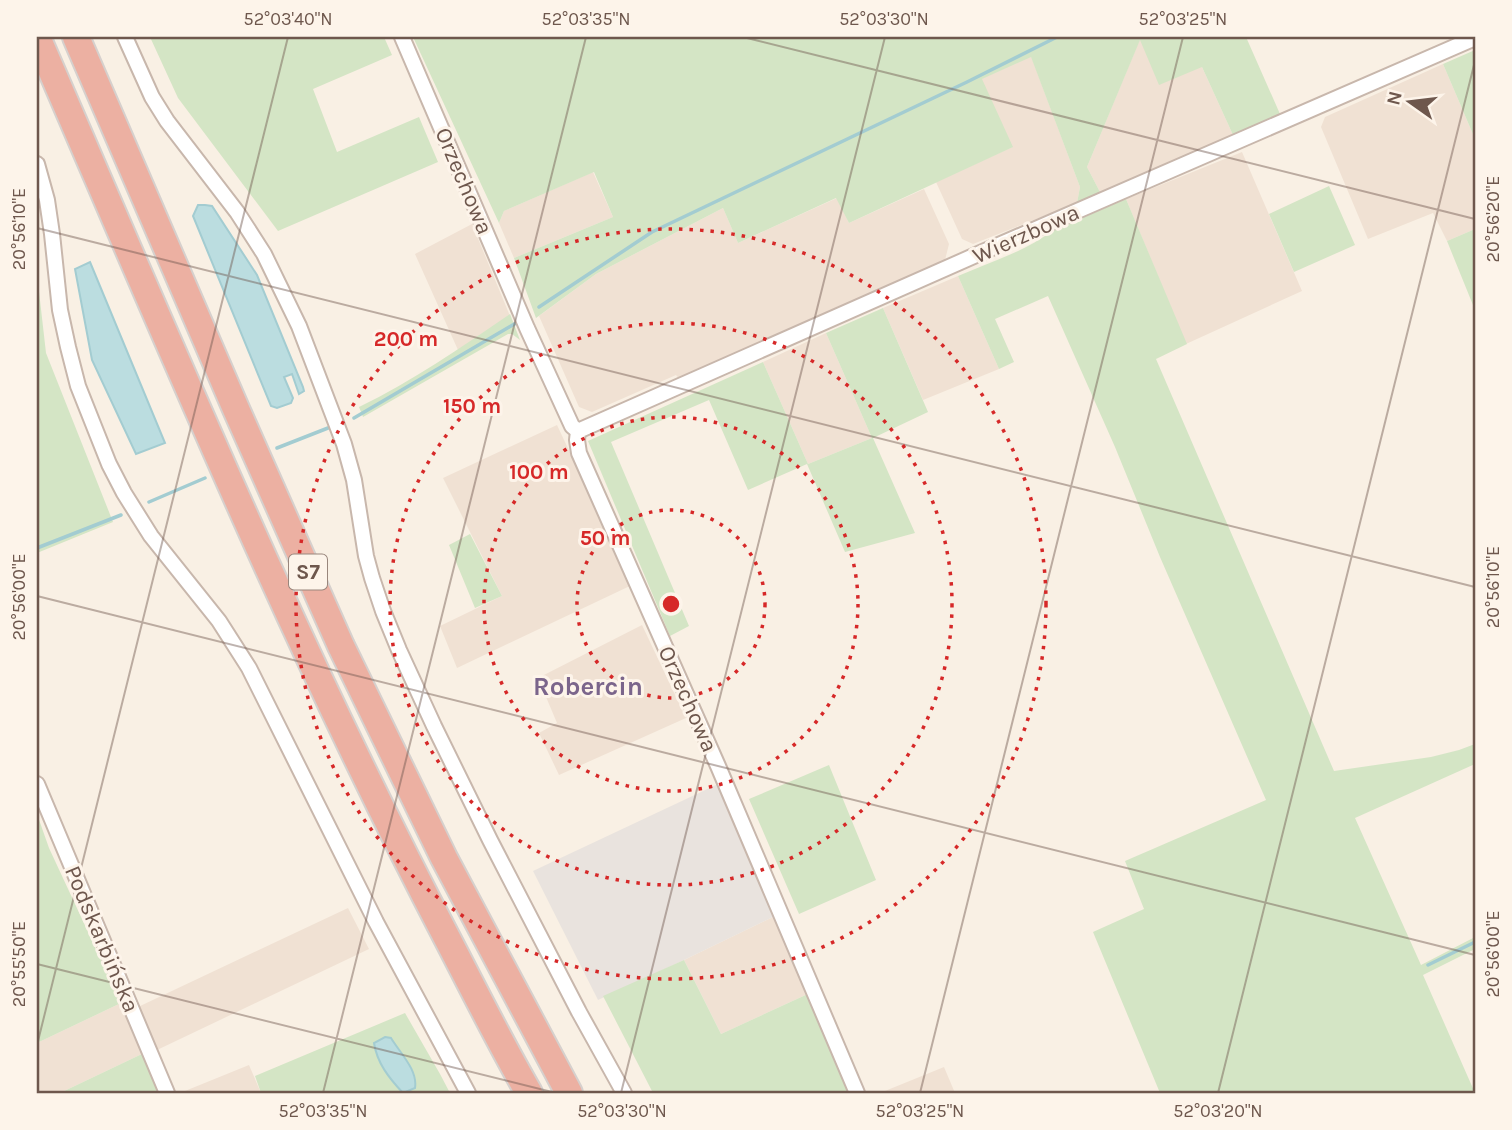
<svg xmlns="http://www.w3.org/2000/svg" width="1512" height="1130" viewBox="0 0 1512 1130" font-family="Karla,sans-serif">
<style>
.residential{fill:#f0e1d3}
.industrial{fill:#e9e3de}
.green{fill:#d4e5c5}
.water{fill:#bbdde0;stroke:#a3ccd1;stroke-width:2}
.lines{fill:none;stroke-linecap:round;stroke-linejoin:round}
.stream{stroke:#a3ccd1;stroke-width:3.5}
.minor-casing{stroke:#c8b7ac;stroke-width:18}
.motorway-casing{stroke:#d6d0cd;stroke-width:30}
.minor{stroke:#fff;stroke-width:14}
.motorway{stroke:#ecb0a2;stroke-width:26}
.ticks{fill:none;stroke:#6e574d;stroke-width:2;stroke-opacity:0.45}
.ring{fill:none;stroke:#d62828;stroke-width:3.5;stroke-dasharray:3.5 7}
.labels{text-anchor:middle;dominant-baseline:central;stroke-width:6;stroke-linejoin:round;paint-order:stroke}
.shield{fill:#fdf4ea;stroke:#99867c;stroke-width:2}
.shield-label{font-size:21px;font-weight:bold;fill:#6e574d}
.street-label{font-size:23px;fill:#6e574d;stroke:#fdf4ea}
.quarter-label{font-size:26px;font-weight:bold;fill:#7b658b;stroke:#fdf4ea}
.centre{fill:#d62828;stroke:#fdf4ea;stroke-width:3.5}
.ring-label{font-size:21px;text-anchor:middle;font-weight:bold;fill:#d62828;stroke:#fdf4ea;stroke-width:6;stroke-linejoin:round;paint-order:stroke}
.neatline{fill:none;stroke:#6e574d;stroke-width:2.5}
.ticks-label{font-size:18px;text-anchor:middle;fill:#6e574d}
</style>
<rect width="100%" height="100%" fill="#f9f0e4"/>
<path class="residential" d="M1140,39L1202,67L1233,135L1100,192L1087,167Z
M1031,56L1080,187L1077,203L973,244L962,239L936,182L1012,147L981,79Z
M1443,64L1475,139V229L1447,241L1433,213L1368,239L1321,127L1325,117Z
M1242,152L1302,291L1186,344L1126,199Z
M593,172L613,217L514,258L499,223L504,211Z
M924,189L949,244L945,260L679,379L676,375L592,412L579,407L539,316L596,274L723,208L738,243L837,198L849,223Z
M472,224L510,316L458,350L415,254Z
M958,276L999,369L923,400L883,308Z
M826,333L872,438L808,464L763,362Z
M557,425L632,585L457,668L440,626L502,596L443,478Z
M642,625L686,718L559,775L539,733L557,723L538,678Z
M348,908L369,949L157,1050L138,1007Z
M775,916L810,993L721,1034L684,960Z
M121,1003L132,1027L131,1030L135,1039L139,1042L144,1053L60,1093H37V1043Z
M249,1065L261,1093H180Z
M944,1067L955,1093H880Z"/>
<path class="industrial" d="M718,784L775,916L684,960L598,1000L533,871Z"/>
<path class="green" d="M150,37H384L392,55L313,89L337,152L419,117L438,162L278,231L178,98Z
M413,37H1246L1280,114L1233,135L1202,67L1159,85L1140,40L1087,167L1100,192L1077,203L1080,187L1031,57L982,79L1013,147L849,223L836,198L738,243L723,208L596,274L536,318L514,258L613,217L594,172L504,211L499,223Z
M1475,50V139L1443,64Z
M1329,186L1355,245L1294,272L1269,214Z
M1126,199L1187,344L1156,359L1334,771L1431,757L1459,750L1475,744V764L1355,818L1421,965L1475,937V949L1423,975L1475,1093H1160L1093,932L1144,909L1125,861L1266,800L1160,557L1115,447L1048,296L995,319L1014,362L999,369L958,276C988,263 1026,251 1052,231Z
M1475,229V310L1447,241Z
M37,274L46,353L113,522L37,553Z
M883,308L928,412L873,438L915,533L845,552L807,464L748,490L709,400L611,442L689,626L670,636L588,441L763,362L808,464L872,438L826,333Z
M510,314L520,340L512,334H508L363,417L359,407C413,381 460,348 510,314Z
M470,534L502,596L475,608L449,545Z
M829,765L876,880L799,914L749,799Z
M37,814L49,848L121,1003L37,1043Z
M684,960L721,1034L810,993L849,1093H653L603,996Z
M405,1013L440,1074L450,1093H404L415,1088C413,1066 403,1057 391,1038V1080L403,1093H261L255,1076Z
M144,1053L160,1093H60Z"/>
<path class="water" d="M198,205H205L212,206L257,275L303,387L304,391L299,394L292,374L284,377L293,398L291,403L277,408L271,406L193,216Z
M90,262L165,443L136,454L92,360L75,269Z
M385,1037L391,1038C400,1053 418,1070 415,1088L403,1093C389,1078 377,1063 374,1043Z"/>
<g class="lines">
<path class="stream" d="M539,307L652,232L967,82L1057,37
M354,418L516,323
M277,448L328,428
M149,502L205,478
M37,548L121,515
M1428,965L1475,942"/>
<defs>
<path id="minor" d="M125,37L152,97L167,121L237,212L264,254L299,326L344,444L354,480L366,556L372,578L383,611L399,650L434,726L490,840L579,1012L624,1093
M402,37L527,328L572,426L578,431L577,440L579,453L718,766L857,1093
M37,164L47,200L52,234L60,310L68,347L78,386L109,464L124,493L151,536L219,621L249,668L376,922L468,1093
M578,431L985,251L1475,38
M37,784L167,1093"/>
<path id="motorway" d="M37,37C168,340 294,645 447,938C474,990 500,1043 529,1093
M76,37L236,409L341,646L444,858L569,1093"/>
</defs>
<use href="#minor" class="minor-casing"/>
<use href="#motorway" class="motorway-casing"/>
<use href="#minor" class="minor"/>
<use href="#motorway" class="motorway"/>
</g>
<path class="ticks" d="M743,37L1475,219M37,228L1475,587M37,596L1475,955M37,964L556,1093M37,1045L288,37M323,1093L586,37M621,1093L885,37M920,1093L1183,37M1218,1093L1475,61"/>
<g class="ring">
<circle cx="671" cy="604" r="94"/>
<circle cx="671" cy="604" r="187"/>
<circle cx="671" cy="604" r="281"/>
<circle cx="671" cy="604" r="375"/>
</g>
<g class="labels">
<rect class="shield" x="289" y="554.5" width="38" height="35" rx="5"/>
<g class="shield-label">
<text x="308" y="572">S7</text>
</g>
<g class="street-label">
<text transform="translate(464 181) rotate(67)">Orzechowa</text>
<text transform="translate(1026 234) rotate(-24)">Wierzbowa</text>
<text transform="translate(688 699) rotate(66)">Orzechowa</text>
<text transform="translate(102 939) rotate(67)">Podskarbińska</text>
</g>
<g class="quarter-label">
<text x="588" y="686">Robercin</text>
</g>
</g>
<circle cx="671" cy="604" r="10" class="centre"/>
<g class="ring-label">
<text x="406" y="346">200 m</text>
<text x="472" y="413">150 m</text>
<text x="539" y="479">100 m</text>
<text x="605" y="545">50 m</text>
</g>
<rect width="1512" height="1130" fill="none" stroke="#fdf4ea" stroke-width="77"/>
<g transform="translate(1410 102) rotate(284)" stroke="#fdf4ea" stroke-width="5" paint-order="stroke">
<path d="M0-5L12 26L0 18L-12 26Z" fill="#6e574d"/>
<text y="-10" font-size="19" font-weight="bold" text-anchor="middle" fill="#6e574d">N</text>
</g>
<rect x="38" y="38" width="1436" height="1054" class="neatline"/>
<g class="ticks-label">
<text x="288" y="25">52°03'40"N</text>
<text x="586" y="25">52°03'35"N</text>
<text x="884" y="25">52°03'30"N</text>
<text x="1183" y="25">52°03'25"N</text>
<text transform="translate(1493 219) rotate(-90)" y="6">20°56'20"E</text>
<text transform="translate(19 229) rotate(-90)" y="6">20°56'10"E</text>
<text transform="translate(1493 587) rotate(-90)" y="6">20°56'10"E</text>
<text transform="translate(19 597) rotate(-90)" y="6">20°56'00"E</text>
<text transform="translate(1493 954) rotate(-90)" y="6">20°56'00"E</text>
<text transform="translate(19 964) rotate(-90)" y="6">20°55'50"E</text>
<text x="323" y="1117">52°03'35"N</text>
<text x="622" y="1117">52°03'30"N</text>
<text x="920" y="1117">52°03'25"N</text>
<text x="1218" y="1117">52°03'20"N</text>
</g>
</svg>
